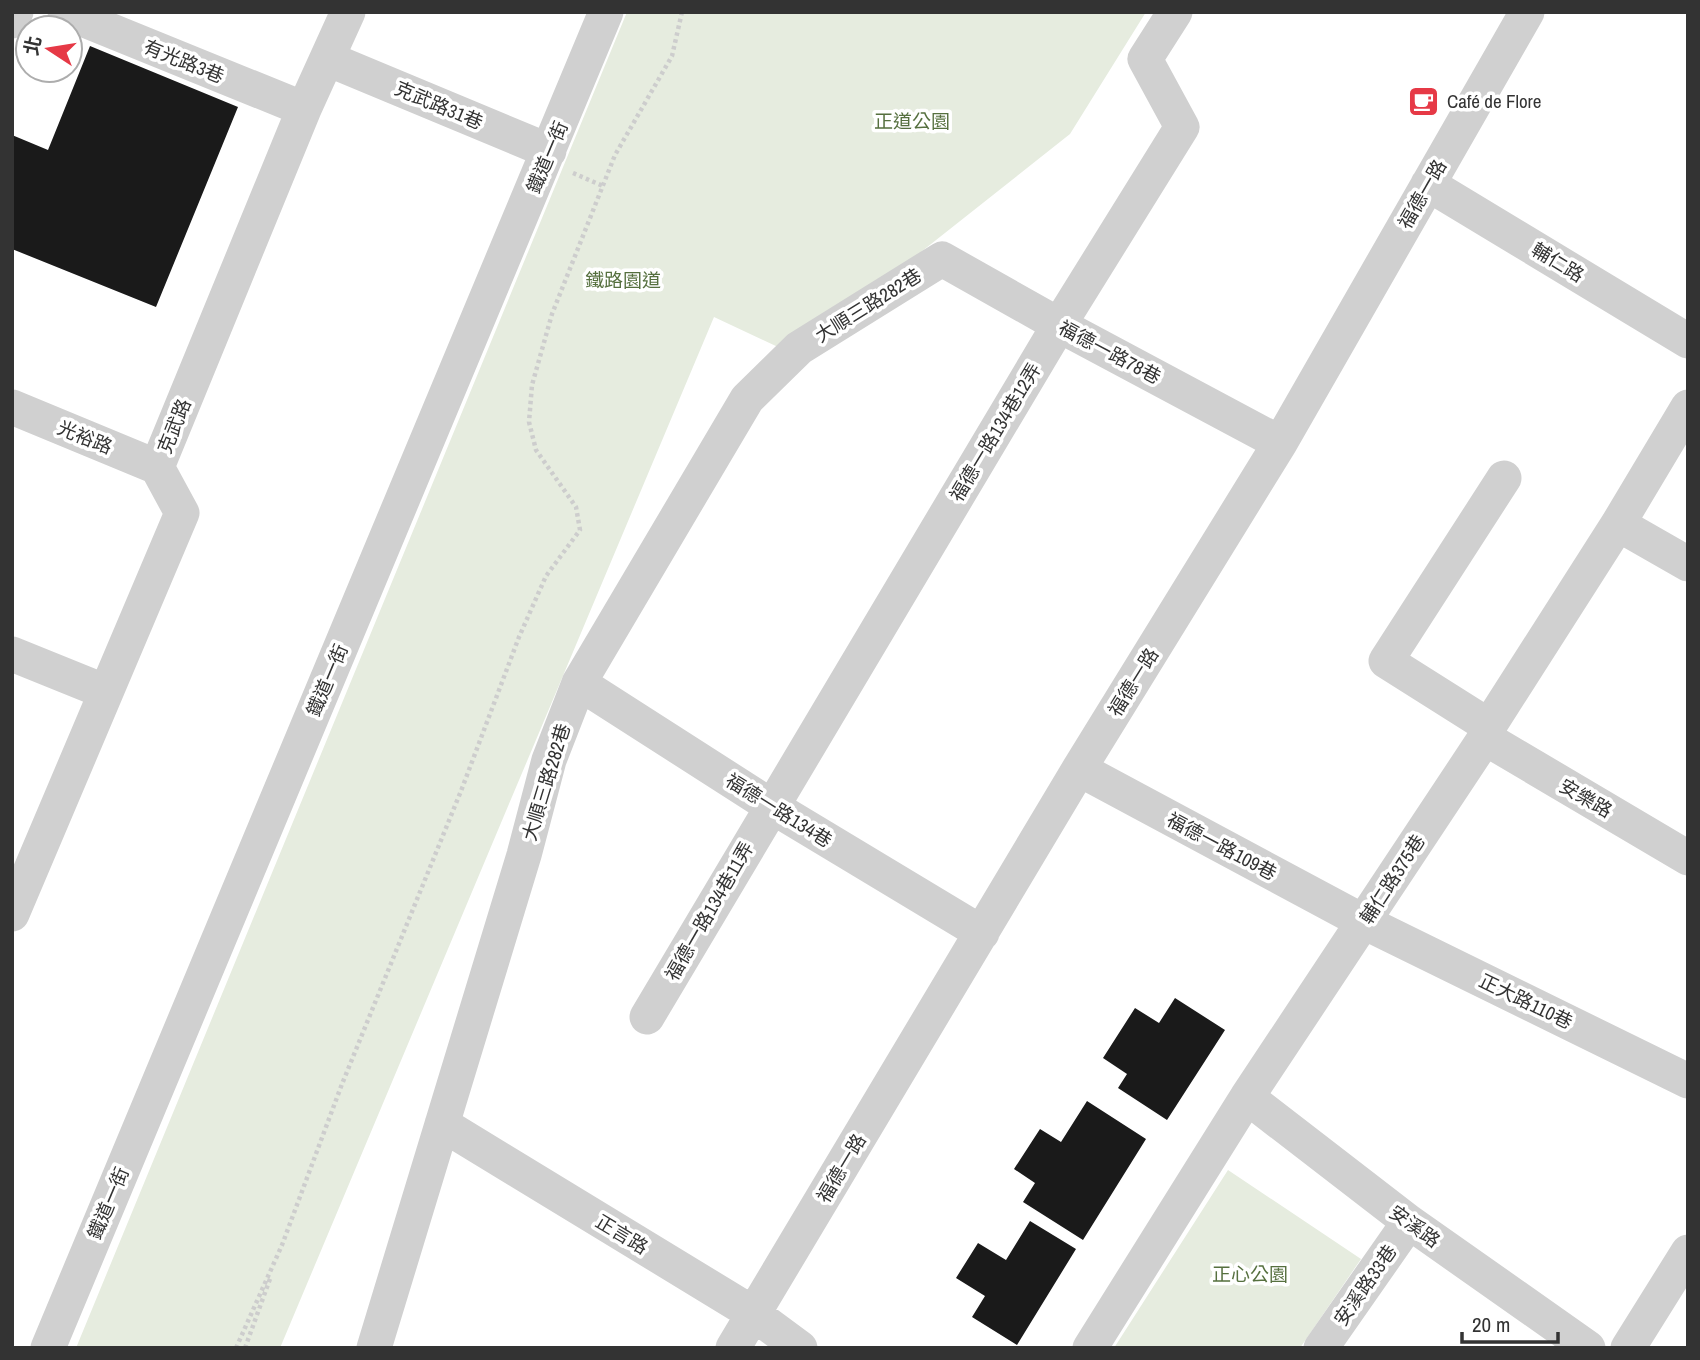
<svg xmlns="http://www.w3.org/2000/svg" width="1700" height="1360" viewBox="0 0 1700 1360" font-family="'Archivo Narrow','Noto Sans TC',sans-serif">
<style>
.green{fill:#e6ecdf}
.building{fill:#1a1a1a}
.lines{fill:none;stroke-linecap:round;stroke-linejoin:round}
.path{stroke:#cdcdcd;stroke-width:4.5;stroke-dasharray:3.5 3.5;stroke-linecap:butt}
.minor{stroke:#d0d0d0;stroke-width:35}
.labels{text-anchor:middle;dominant-baseline:central;stroke-width:7;stroke-linejoin:round;paint-order:stroke}
.street-label{font-size:19px;fill:#333;stroke:#fff}
.poi-label{font-size:19px;fill:#333;stroke:#fff;text-anchor:start}
.park-label{font-size:19px;fill:#56703f;stroke:#fff}
</style>
<rect width="100%" height="100%" fill="#fff"/>
<path class="green" d="M627,12H1146L1070,134L907,263L778,347L714,317L280,1348H76Z
M1228,1170L1361,1259L1300,1348H1114Z"/>
<path class="building" d="M90,46L238,107L156,307L12,249V135L48,150Z
M1175,998L1225,1030L1167,1120L1118,1088L1127,1074L1103,1058L1135,1008L1159,1023Z
M1087,1101L1146,1139L1083,1240L1023,1202L1035,1183L1014,1169L1040,1129L1061,1142Z
M1030,1221L1076,1249L1017,1345L972,1317L985,1296L956,1278L978,1243L1006,1260Z"/>
<g class="lines">
<path class="path" d="M573,173L603,186
M236,1348L282,1245L342,1084L461,791L519,637L546,576L580,530L576,507L536,450L529,422L532,385L552,314L615,155L672,56L682,12
M245,1348L271,1276"/>
<path class="minor" d="M65,12L304,109
M12,21L16,12
M328,59L549,151
M1428,184L1688,341
M12,407L157,467
M157,467L304,109L348,12
M1618,524L1688,564
M12,654L106,692
M579,683L771,806L982,933
M1489,726L1386,661L1504,478
M1485,738L1688,858
M1079,769L1364,922L1688,1081
M12,914L182,513L157,467
M647,1017L1059,325L1182,127L1145,59L1175,12
M1247,1097L1409,1222L1588,1348
M442,1124L754,1314L800,1348
M48,1348L606,12
M374,1348L524,855L549,760L579,683L747,399L799,348L942,259L1059,325L1280,443
M733,1348L1079,769L1280,443L1527,12
M1090,1348L1247,1097L1485,738L1489,726L1618,524L1688,407
M1321,1348L1409,1222
M1628,1348L1688,1252"/>
</g>
<defs>
<symbol id="cafe-square" viewBox="-11 -11 22 22"><rect x="-9" y="-9" width="18" height="18" rx="4" fill="#e63946" stroke="#fff"/><path d="M-5.5-4.5H6V0H3Q3 3.5 0 3.5H-2.5Q-5.5 3.5-5.5 0ZM3-3.2v2h1.7v-2ZM-6 4.5H4V6H-6Z" fill="#fff"/></symbol>
</defs>
<g fill-rule="evenodd">
<use href="#cafe-square" x="1406" y="84" width="35" height="35"/>
</g>
<g class="labels">
<g class="street-label">
<text transform="translate(184 61) rotate(22)">有光路3巷</text>
<text transform="translate(439 105) rotate(23)">克武路31巷</text>
<text transform="translate(547 157) rotate(-67)">鐵道一街</text>
<text transform="translate(1422 194) rotate(-60)">福德一路</text>
<text transform="translate(1558 262) rotate(31)">輔仁路</text>
<text transform="translate(868 305) rotate(-32)">大順三路282巷</text>
<text transform="translate(1110 352) rotate(28)">福德一路78巷</text>
<text transform="translate(174 426) rotate(-68)">克武路</text>
<text transform="translate(995 432) rotate(-59)">福德一路134巷12弄</text>
<text transform="translate(85 437) rotate(22)">光裕路</text>
<text transform="translate(327 680) rotate(-67)">鐵道一街</text>
<text transform="translate(1133 682) rotate(-58)">福德一路</text>
<text transform="translate(546 782) rotate(-73)">大順三路282巷</text>
<text transform="translate(1586 798) rotate(30)">安樂路</text>
<text transform="translate(779 810) rotate(32)">福德一路134巷</text>
<text transform="translate(1222 846) rotate(28)">福德一路109巷</text>
<text transform="translate(1392 879) rotate(-57)">輔仁路375巷</text>
<text transform="translate(709 911) rotate(-60)">福德一路134巷11弄</text>
<text transform="translate(1526 1001) rotate(26)">正大路110巷</text>
<text transform="translate(841 1168) rotate(-59)">福德一路</text>
<text transform="translate(108 1203) rotate(-67)">鐵道一街</text>
<text transform="translate(1415 1226) rotate(36)">安溪路</text>
<text transform="translate(622 1234) rotate(31)">正言路</text>
<text transform="translate(1365 1285) rotate(-55)">安溪路33巷</text>
</g>
<g class="poi-label">
<text x="1447" y="101">Café de Flore</text>
</g>
<g class="park-label">
<text x="912" y="121">正道公園</text>
<text x="623" y="280">鐵路園道</text>
<text x="1250" y="1274">正心公園</text>
</g>
</g>
<rect width="1700" height="1360" fill="none" stroke="#333333" stroke-width="28"/>
<g transform="translate(49 49) rotate(282)"><circle r="33" fill="#ffffff" stroke="#adadad" stroke-width="2"/>
<path d="M0-5L12 26L0 18L-12 26Z" fill="#e63946"/>
<text y="-10" font-size="19" font-weight="bold" text-anchor="middle" fill="#333333">北</text>
</g>
<path d="M1462 1332v10h96v-10" fill="none" stroke="#333333" stroke-width="3.5"/>
<text x="1472" y="1332" font-size="21" fill="#333333" stroke="#ffffff" stroke-width="5" paint-order="stroke">20 m</text>
</svg>
